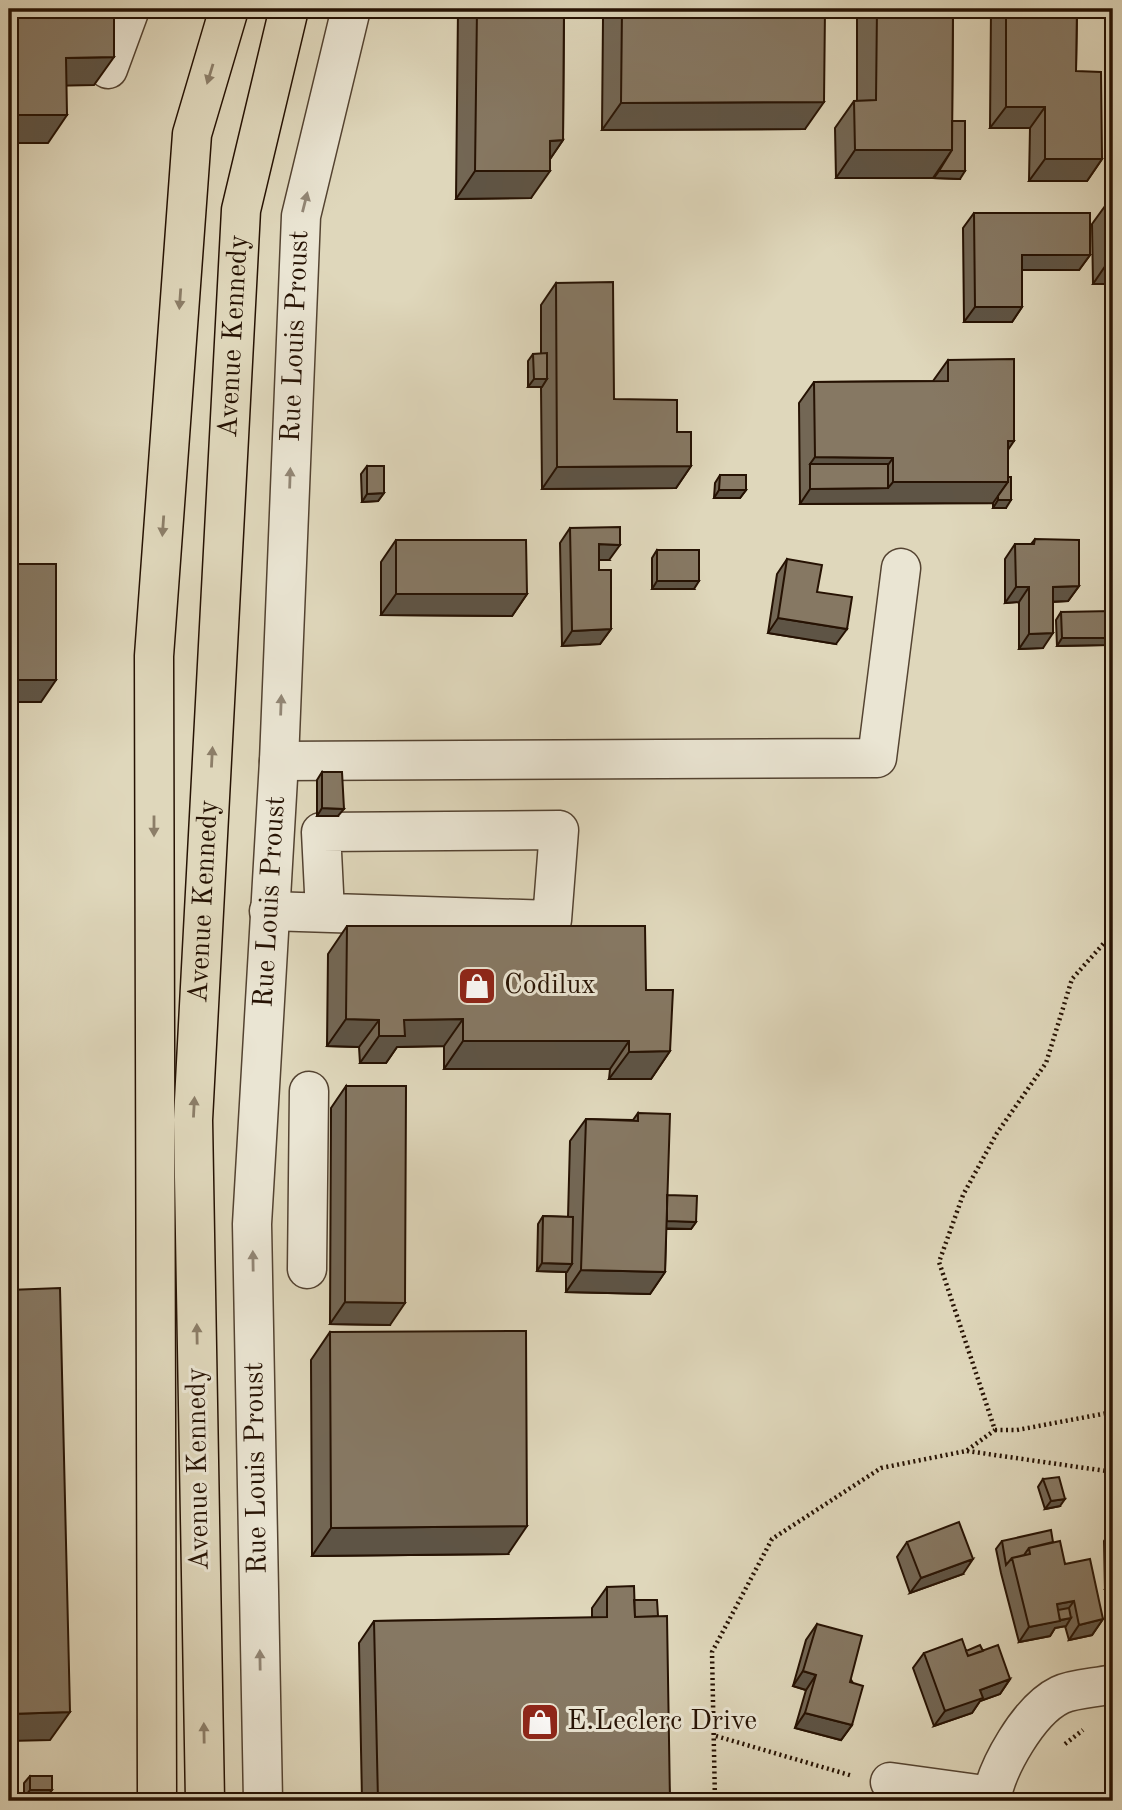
<svg xmlns="http://www.w3.org/2000/svg" width="1122" height="1810" viewBox="0 0 1122 1810" font-family="'Old Standard TT',serif">
<style>
.lines{fill:none;stroke-linecap:round;stroke-linejoin:round}
.minor-casing{stroke:#544331;stroke-width:41}
.major-casing{stroke:#261203;stroke-width:41}
.path{stroke:#261203;stroke-width:4.5;stroke-dasharray:2 3.5;stroke-linecap:butt}
.minor{stroke:#eae5d3;stroke-width:38}
.major{stroke:#dfd7bb;stroke-width:38}
.wall{fill:#736755;stroke:#261203;stroke-width:2}
.shaded-wall{fill:#5e5445;stroke:#261203;stroke-width:2}
.building{fill:#867863;stroke:#261203;stroke-width:2}
.oneway{fill:#8c7e68}
.oneway2{fill:#928675}
.labels{text-anchor:middle;dominant-baseline:central;stroke-width:6;stroke-linejoin:round;paint-order:stroke}
.street-label{font-size:28px;fill:#261203;stroke:#eae5d3}
.poi-label{font-size:28px;fill:#261203;stroke:#eae5d3;text-anchor:start}
</style>
<rect width="100%" height="100%" fill="#dfd7bb"/>
<filter id="stains"><feTurbulence type="fractalNoise" baseFrequency=".00286" numOctaves="4"/><feColorMatrix values="0 0 0 0 .2 0 0 0 0 .09 0 0 0 0 .02 0 0 0 .5 -.17"/></filter>
<radialGradient id="worn" r=".72"><stop offset=".6" stop-color="#630" stop-opacity="0"/><stop offset="1" stop-color="#630" stop-opacity=".3"/></radialGradient>
<g class="lines">
<defs>
<g id="minor">
<path d="M108,69L130,9"/>
<path d="M279,761L877,758L901,568"/>
<path d="M269,911L552,920L559,830L321,832L325,912"/>
<path d="M307,1269L309,1091"/>
<path d="M890,1782L992,1796"/>
<path id="s1" d="M263,1801L252,1224L279,761L301,216L351,9"/>
<path d="M991,1801C996,1768 1029,1710 1060,1695C1075,1688 1097,1688 1113,1684"/>
</g>
<g id="major">
<path d="M157,1801L154,656L192,134L229,9"/>
<path id="s2" d="M205,1801L193,1120L241,210L289,9"/>
</g>
</defs>
<use href="#minor" class="minor-casing"/>
<use href="#major" class="major-casing"/>
<path class="path" d="M995,1430H1017L1113,1412
M967,1451L1113,1472
M716,1736L853,1776
M1065,1744L1083,1730
M715,1801L712,1652L772,1539L881,1468L966,1451L995,1430L939,1262L963,1195L997,1133L1046,1063L1072,979L1113,933"/>
<use href="#minor" class="minor"/>
<use href="#major" class="major"/>
</g>
<path class="wall" d="M458,9H564L563,140L550,159L531,198L456,199Z
M609,9H825L805,129L602,130L603,18Z
M857,9H953L952,121L960,179L934,178V177L836,178L835,128L854,101H857Z
M991,9H1077L1076,71L1102,159L1087,181H1029L1030,128H990Z
M1108,202H1113V284H1093L1092,224Z
M974,213L1090,255L1079,270H1022V307L1012,322H964L963,228Z
M556,283L614,399L677,432L691,466L676,488L542,489L541,387H528V361L533,354H541V305Z
M948,360L1008,450L1006,508H993V503L800,504L799,403L814,382L933,381Z
M367,466L384,493L378,501L362,502L361,474Z
M720,475L746,490L740,498H714L715,483Z
M570,528L609,560H599V570L611,629L600,644L562,646L560,543Z
M1035,539L1079,586L1068,601L1053,602L1043,648L1019,649V602L1005,603V559L1015,544H1031Z
M396,540L527,594L512,616L381,615V562Z
M657,550L694,589H652V558Z
M787,559L817,592L836,644L768,633L777,574Z
M1061,612L1106,645L1057,646L1056,620Z
M322,772L338,816H317V780Z
M347,926L646,990L670,1051L651,1079H609L610,1069H444V1046L397,1047L386,1063H360L359,1047L327,1046L328,954Z
M346,1086L390,1325L330,1324L331,1108Z
M638,1113L667,1195L696,1222L691,1229H666L665,1272L650,1294L566,1292V1272L537,1271L538,1224L543,1216L568,1217L570,1141L586,1119L633,1120Z
M330,1332L508,1554L312,1556L311,1360Z
M1043,1479L1060,1506L1045,1509L1038,1487Z
M1113,1527V1589H1105L1104,1541Z
M1002,1541L1053,1542L1065,1564L1103,1619L1092,1635L1069,1640L1065,1626L1055,1628L1050,1636L1019,1642L1001,1573L996,1549Z
M907,1542L963,1574L910,1593L897,1557Z
M607,1587L634,1600L658,1616L670,1801H362L359,1643L374,1621L592,1618V1608Z
M817,1624L853,1683L852,1725L841,1740L795,1728L806,1690L793,1686L806,1640Z
M966,1651H983L1010,1679L1000,1694L980,1701L972,1713L934,1726L913,1668L924,1653Z
M30,1776L47,1797L24,1798V1783Z"/>
<path class="shaded-wall" d="M114,57L94,85L47,86L66,58Z
M824,102L805,129L602,130L621,103Z
M1006,107H1045L1030,128H990Z
M9,115H67L48,143H9Z
M563,140L544,168L550,141Z
M855,150H952L933,178H836Z
M1045,159H1102L1087,181H1029Z
M475,171H550L531,198L456,199Z
M939,171H965L960,179L934,178Z
M1022,255H1090L1079,270H1012Z
M1108,262H1113V284H1093Z
M975,307H1022L1012,322H964Z
M534,379H547L542,387H528Z
M1008,441H1014L999,463Z
M815,457L893,458L878,479L810,464Z
M691,466L676,488L542,489L557,467Z
M893,482H1008L993,503L800,504L810,489L888,488Z
M719,490H746L740,498H714Z
M384,493L378,501L362,502L367,494Z
M998,500H1011L1006,508H993Z
M599,544L620,545L609,560H588Z
M657,581H699L694,589H652Z
M1079,586L1068,601L1043,602L1053,587Z
M1016,587H1029L1019,602L1005,603Z
M396,594H527L512,616L381,615Z
M778,618L847,629L836,644L768,633Z
M611,629L600,644L562,646L572,631Z
M1053,633L1043,648L1019,649L1029,634Z
M1062,638H1112L1106,645L1057,646Z
M9,680H56L41,702H9Z
M322,808L344,809L338,816H317Z
M346,1019L379,1020L359,1047L327,1046Z
M463,1019L444,1046L397,1047L386,1063H360L379,1036L404,1020Z
M463,1041H629L610,1069H444Z
M670,1051L651,1079H609L629,1052Z
M657,1220L696,1222L691,1229L651,1228Z
M542,1263L572,1264L567,1272L537,1271Z
M581,1270L665,1272L650,1294L566,1292Z
M345,1302L405,1303L390,1325L330,1324Z
M1065,1499L1060,1506L1045,1509L1051,1501Z
M527,1526L508,1554L312,1556L331,1528Z
M973,1559L963,1574L910,1593L921,1578Z
M1113,1577V1589H1105Z
M1074,1601L1063,1616L1053,1618L1057,1604Z
M1071,1618L1066,1626L1055,1628L1050,1636L1019,1642L1029,1627Z
M1103,1619L1092,1635L1069,1640L1079,1625Z
M803,1671L816,1675L806,1690L793,1686Z
M1010,1679L1000,1694L980,1701L972,1713L934,1726L945,1711L980,1690Z
M70,1712L50,1740L9,1741V1714Z
M805,1713L852,1725L841,1740L795,1728Z
M30,1790H52L47,1797L24,1798Z"/>
<path class="building" d="M9,9H114V57L66,58L67,115H9Z
M477,9H564L563,140L550,141V171H475Z
M622,9H825L824,102L621,103Z
M877,9H953L952,150H855L854,101L876,100Z
M1006,9H1077L1076,71L1101,72L1102,159H1045V107H1006Z
M952,121H965V171H939L952,150Z
M1108,202H1113V262H1108Z
M974,213H1090V255H1022V307H975Z
M613,282L614,399L677,400V432H691V466L557,467L556,283Z
M547,353V379H534L533,354Z
M1014,359V441H1008V482H893V458L815,457L814,382L948,381V360Z
M810,464H888V488L810,489Z
M367,466H384V493L367,494Z
M720,475H746V490H719Z
M1008,477H1011V500H998V496L1008,482Z
M620,527V545L599,544V570H611V629L572,631L570,528Z
M1035,539L1079,540V586L1053,587V633L1029,634V587H1016L1015,544H1034Z
M396,540H526L527,594H396Z
M657,550H699V581H657Z
M787,559L822,565L817,592L852,597L847,629L778,618Z
M9,564H56V680H9Z
M1112,611V638H1062L1061,612Z
M322,772H342L344,809L322,808Z
M347,926H645L646,990H673L670,1051L629,1052V1041H463V1019L404,1020L405,1036H379V1020L346,1019Z
M346,1086H406L405,1303L345,1302Z
M638,1113L670,1114L665,1272L581,1270L586,1119L638,1121Z
M667,1195L697,1196L696,1222L667,1221Z
M543,1216L573,1217L572,1264L542,1263Z
M60,1288L70,1712L9,1714V1290Z
M526,1331L527,1526L331,1528L330,1332Z
M1059,1477L1065,1499L1051,1501L1043,1479Z
M959,1522L973,1559L921,1578L907,1542Z
M1051,1530L1053,1542L1029,1548L1024,1555L1012,1558L1006,1565L1002,1541Z
M1060,1541L1065,1564L1090,1559L1103,1619L1079,1625L1074,1601L1057,1604L1060,1621L1029,1627L1012,1558L1030,1554L1029,1548Z
M634,1586L635,1617L667,1616L670,1801H378L374,1621L607,1617V1587Z
M634,1600H657L658,1616L635,1617Z
M1069,1608L1071,1618L1060,1620L1058,1610Z
M817,1624L862,1636L850,1682L863,1686L852,1725L805,1713L816,1675L803,1671Z
M962,1639L968,1656L998,1645L1010,1679L980,1690L983,1698L945,1711L924,1653Z
M980,1645L983,1651L968,1656L966,1651Z
M30,1776H52V1790H30Z"/>
<defs><path id="oneway-solid" d="M-6-.8H1V-3.2L6.5 0L1 3.2V.8H-6Z" transform="scale(1.75)"/></defs>
<g class="oneway">
<use href="#oneway-solid" transform="translate(210 74) rotate(107)"/>
<use href="#oneway-solid" transform="translate(180 299) rotate(94)"/>
<use href="#oneway-solid" transform="translate(163 526) rotate(94)"/>
<use href="#oneway-solid" transform="translate(212 757) rotate(-87)"/>
<use href="#oneway-solid" transform="translate(154 826) rotate(90)"/>
<use href="#oneway-solid" transform="translate(194 1107) rotate(-87)"/>
<use href="#oneway-solid" transform="translate(197 1334) rotate(-91)"/>
<use href="#oneway-solid" transform="translate(204 1733) rotate(-91)"/>
</g>
<g class="oneway2">
<use href="#oneway-solid" transform="translate(305 202) rotate(-76)"/>
<use href="#oneway-solid" transform="translate(290 478) rotate(-88)"/>
<use href="#oneway-solid" transform="translate(281 705) rotate(-88)"/>
<use href="#oneway-solid" transform="translate(253 1261) rotate(-91)"/>
<use href="#oneway-solid" transform="translate(260 1660) rotate(-91)"/>
</g>
<defs>
<symbol id="shop-square" viewBox="-11 -11 22 22"><rect x="-9" y="-9" width="18" height="18" rx="4" fill="#8f2418" stroke="#eae5d3"/><path d="M-5-2.5h2.3a2.7 3.5 0 0 1 5.4 0H5L5.5 6h-11ZM-1.5-2.5h3a1.5 2.3 0 0 0-3 0Z" fill="#fff"/></symbol>
</defs>
<g fill-rule="evenodd">
<use href="#shop-square" x="455" y="964" width="44" height="44"/>
<use href="#shop-square" x="518" y="1700" width="44" height="44"/>
</g>
<g class="labels">
<g class="street-label">
<text stroke="none"><textPath href="#s2" startOffset="1466">Avenue Kennedy</textPath></text>
<text stroke="none"><textPath href="#s1" startOffset="1466">Rue Louis Proust</textPath></text>
<text stroke="none"><textPath href="#s2" startOffset="900">Avenue Kennedy</textPath></text>
<text stroke="none"><textPath href="#s1" startOffset="900">Rue Louis Proust</textPath></text>
<text transform="translate(257 1468) rotate(-91)">Rue Louis Proust</text>
<text transform="translate(199 1469) rotate(-91)">Avenue Kennedy</text>
</g>
<g class="poi-label">
<text x="504" y="986">Codilux</text>
<text x="567" y="1722">E.Leclerc Drive</text>
</g>
</g>
<rect width="1122" height="1810" fill="none" stroke="#dfd7bb" stroke-width="35"/>
<rect x="10" y="10" width="1101" height="1789" fill="none" stroke="#261203" stroke-width="3.5"/>
<rect x="18" y="18" width="1087" height="1775" fill="none" stroke="#261203" stroke-width="2"/>
<rect width="100%" height="100%" filter="url(#stains)"/>
<rect width="100%" height="100%" fill="url(#worn)"/>
</svg>
